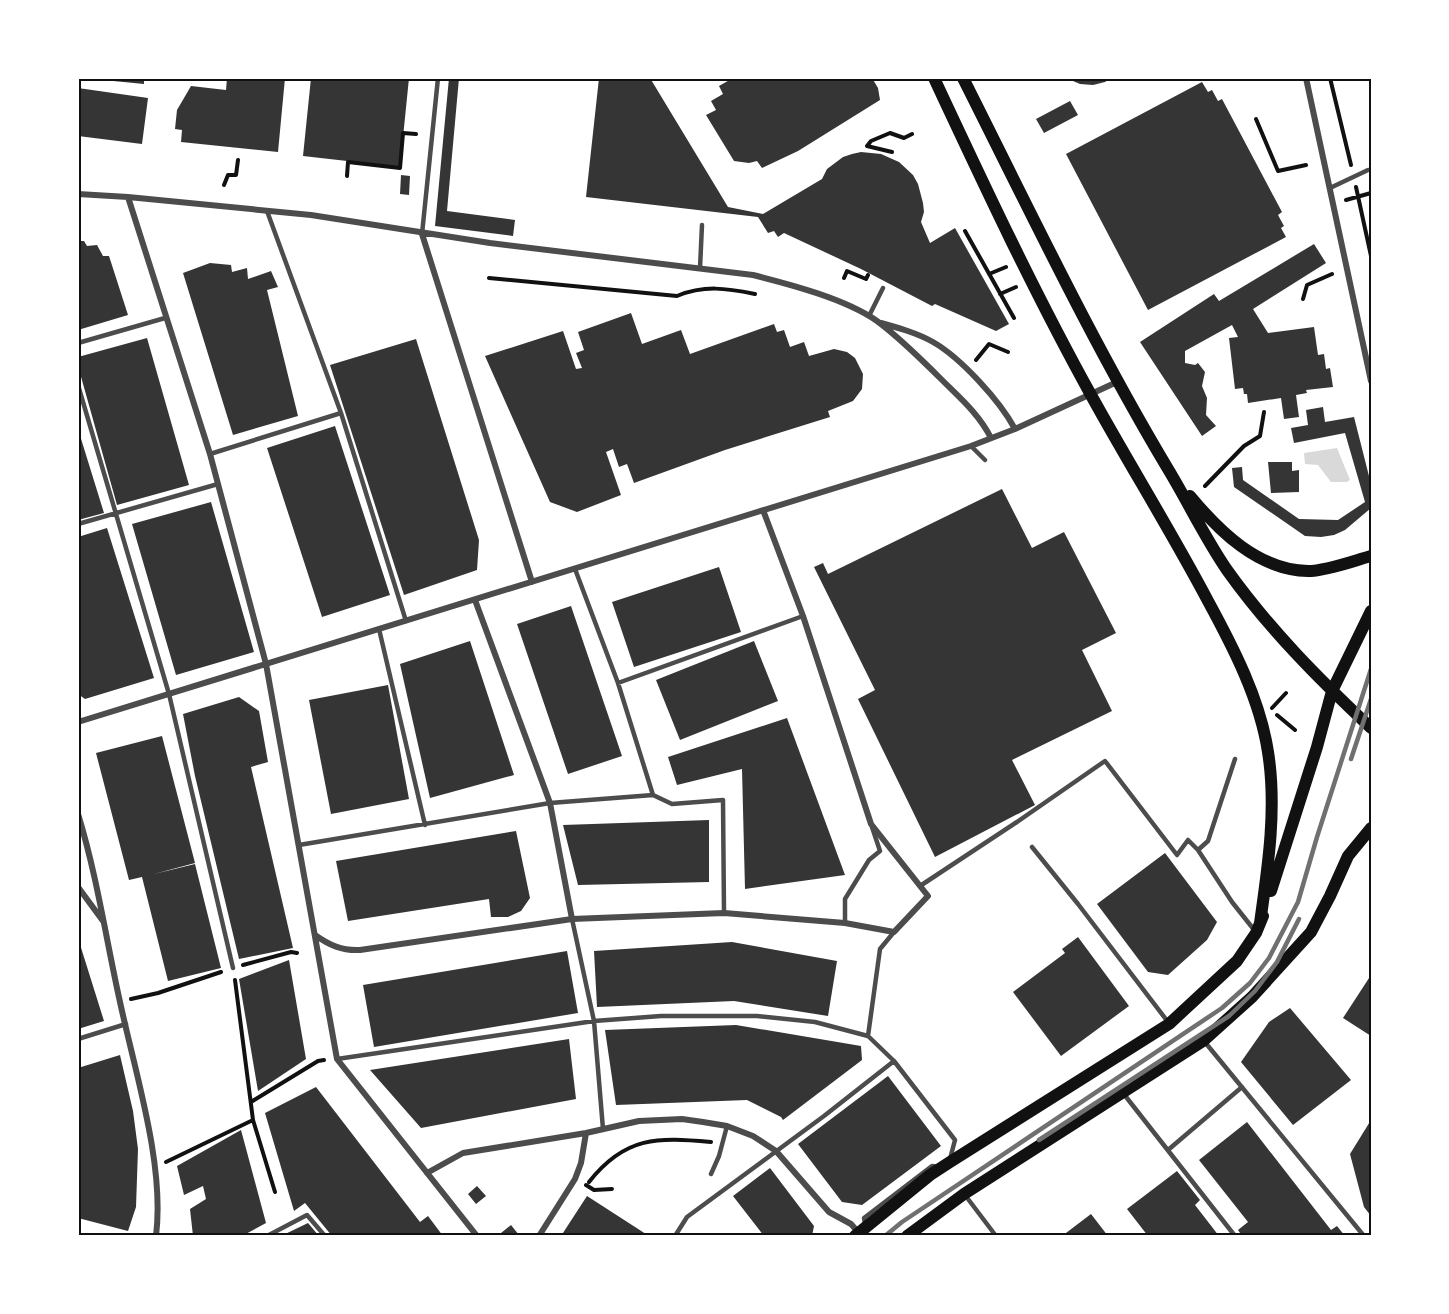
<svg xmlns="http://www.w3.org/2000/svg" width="1449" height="1314" viewBox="0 0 1449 1314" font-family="'Work Sans',sans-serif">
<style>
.water{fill:#d9d9d9}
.building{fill:#353535}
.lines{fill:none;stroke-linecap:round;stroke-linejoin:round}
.path{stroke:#111;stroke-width:4}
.service{stroke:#4c4c4c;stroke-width:4.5}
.minor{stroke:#4c4c4c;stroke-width:6}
.secondary{stroke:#111;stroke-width:12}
.rail{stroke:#707070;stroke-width:4.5}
.neatline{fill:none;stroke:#111;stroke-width:2}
</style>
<rect width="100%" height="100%" fill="#fff"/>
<path class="water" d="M1337,448L1350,480L1347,482H1331L1318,465L1305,464L1304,453Z"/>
<path class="building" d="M103,78H144V84L103,80Z
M227,78H285L278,152L181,142L182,130L175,129L177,110L191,86L226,90Z
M311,78H409L400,167L303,156Z
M449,78H459L447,211L515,220L513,236L435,226Z
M599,78H650L728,207L763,214L822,179L827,169L843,157L852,154L861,152L881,154L899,162L913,175L918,184L923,203L924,212L921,222L930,243L955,228L1009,324L996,331L935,304L932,306L861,269L784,233L778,237L774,231L768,233L758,217L586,197Z
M733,78H872L878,88L880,100L798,151L762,168L757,161L749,163L734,161L706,115L716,110L711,101L723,94L719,86Z
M1066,78H1111L1105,82L1093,85L1080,84Z
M1202,82L1208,92L1212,90L1218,101L1222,99L1282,212L1278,215L1284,226L1281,228L1286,237L1148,310L1066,154Z
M78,88L148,98L142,144L78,136Z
M1070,101L1078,115L1044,133L1036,119Z
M401,175L410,176L409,195L400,194Z
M78,241H84L87,246L97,245L103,256H109L128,315L78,330Z
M1314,244L1326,263L1253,309L1268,333L1314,327L1318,355L1324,354L1326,369L1330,368L1333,387L1306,390L1307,393L1296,395L1299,417L1284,419L1281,398L1248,403L1247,394H1244L1243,388L1235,389L1229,338L1238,337L1232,325L1185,351V363L1195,365L1198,363L1205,372L1202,386L1207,398L1206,415L1216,426L1202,436L1140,342L1214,294L1219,301Z
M210,263L231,265L232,272L247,268L248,279L271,271L278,287L267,290L298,416L233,435L183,273Z
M631,313L642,344L681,330L690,354L774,324L777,332L784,330L790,347L804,342L809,356L834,349L847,352L855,358L863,374L862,389L853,401L828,411L830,417L725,450L634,483L627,464L619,467L613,449L606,452L621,495L577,512L550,502L485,356L563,331L576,369L582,368L576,353L584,350L578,332Z
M147,338L189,485L117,505L78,366V357Z
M416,339L479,540L477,570L404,595L330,365Z
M1323,407L1325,422L1354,417L1371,484V508L1345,530L1334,535L1321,537L1305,536L1234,487L1232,468L1242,467L1243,480L1299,519L1338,520L1365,502L1345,433L1294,443L1291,428L1308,425L1306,410Z
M335,426L390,595L322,617L267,448Z
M78,429L104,513L78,520Z
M1268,462H1292V471L1299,470V492L1271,493Z
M1002,489L1032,548L1064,532L1116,633L1082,650L1112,711L1012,760L1035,805L935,857L858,699L875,690L814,567L823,563L828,574Z
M211,502L254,652L176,675L132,524Z
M107,528L154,678L85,699L78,694V537Z
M719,567L741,632L634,667L612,602Z
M571,606L622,756L568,774L517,624Z
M470,641L514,775L430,798L400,664Z
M754,641L778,701L680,740L656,680Z
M388,685L409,799L331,814L309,700Z
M239,697L259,711L268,762L251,767L293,948L239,959L195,776L183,714Z
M787,718L845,875L745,889L742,769L677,785L668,757Z
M162,736L195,863L154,874L195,864L221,968L168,981L142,877L129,880L96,753Z
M709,820V882L578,885L563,825Z
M516,831L530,898L521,911L508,917H491L489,899L348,921L336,861Z
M1165,853L1217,922L1207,940L1168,975L1148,972L1097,904Z
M1078,937L1129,1006L1061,1056L1013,992L1065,953L1062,949Z
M78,938L104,1021L78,1029Z
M732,942L837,961L828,1016L734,1001L597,1007L594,951Z
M567,951L578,1013L374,1047L363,985Z
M289,960L306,1059L258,1091L239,979Z
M1371,975V1036L1343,1018Z
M1290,1008L1351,1080L1293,1125L1241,1062L1269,1022Z
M736,1025L861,1046L862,1060L783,1120L781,1117L747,1100L616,1105L605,1030Z
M569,1039L576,1099L421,1128L370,1070Z
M120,1055L133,1111L138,1149L136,1207L128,1231L78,1218V1068Z
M888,1076L941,1146L862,1205L842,1202L798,1144Z
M316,1087L420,1222L428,1216L443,1236H332L305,1203L294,1211L265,1113Z
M1371,1120V1216L1364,1207L1350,1154Z
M1247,1122L1331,1230L1337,1226L1345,1236H1242L1238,1230L1248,1222L1199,1160Z
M241,1130L266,1223L242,1236H193L190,1209L206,1199L203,1186L184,1195L177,1166Z
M770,1168L814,1226L812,1236H764L733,1196Z
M1177,1171L1200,1200L1195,1205L1219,1236H1148L1127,1209Z
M477,1186L486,1196L476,1204L468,1194Z
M587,1196L649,1236H561Z
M1091,1214L1108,1236H1062Z
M308,1223L319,1236H281Z
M511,1225L519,1235L503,1236L501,1233Z"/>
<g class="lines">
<path class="path" d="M1330,78L1351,165
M1256,119L1278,171L1306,165
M892,152L867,146L871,141L890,133L904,138L912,134
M347,176L348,162L400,168L403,133L416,134
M224,185L228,175H236L238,160
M1356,187L1371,256
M1346,200L1371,193
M965,231L1014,318
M989,274L1006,267
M489,278L677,296C704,285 726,288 755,294
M844,278L847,271L866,279L868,275
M1000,294L1016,287
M1303,299L1307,285L1332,274
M976,360L989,344L1008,352
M1205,486L1244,446L1260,436L1264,412
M1272,708L1286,693
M1277,715L1295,730
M243,965L291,952L297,953
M235,980L253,1120
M131,999L158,993L221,972
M251,1102L318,1061L324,1060
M166,1162L253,1120L275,1192
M589,1182C625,1136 658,1137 711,1142
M586,1185L594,1190L612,1189"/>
<path class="service" d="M1330,188L1368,170
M267,211L341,413L406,621
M422,234L438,78
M700,268L702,225
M869,316L883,288
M78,343L165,318
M78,385L169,694L233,968
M971,446L985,460
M210,454L341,413
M78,524L218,484
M379,629L425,825
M618,683L803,616
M1235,759L1208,841L1198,850L1232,902L1255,931
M653,795L672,804L723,800L724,913
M299,845L550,803L653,795L618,683L575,569
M1032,847L1078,904L1168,1022
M920,886L1017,822L1105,761L1177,855L1188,840L1198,850
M572,919L594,1021L603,1129
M845,923V899L869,860L880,851L872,827
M894,932L880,949L868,1036L894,1061L955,1140L950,1159
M78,1039L126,1024
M1204,1041L1364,1236
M337,1059L594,1021L661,1016H757L815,1022L868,1036
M1123,1093L1235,1236
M1168,1150L1242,1087
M711,1174L719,1156L727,1126
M965,1195L996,1236
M865,1224L864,1218L932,1166L939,1167
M267,1236L307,1215L325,1236
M675,1236L687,1217L824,1116L894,1061"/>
<path class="minor" d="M1306,78L1371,381
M78,194L128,197L311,215L490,243L753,275C789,284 846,299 877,321C900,338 921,359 941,379C960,398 979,414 991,438
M128,197L210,454L266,664L337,1059L477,1236
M422,234L532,582
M881,323C899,328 917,333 933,342C961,358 1000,401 1015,429
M475,600L550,803L572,919
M78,722L971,446L1015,429L1117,382
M78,814C97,876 106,939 120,1002C135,1072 165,1165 156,1236
M78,887L103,921
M315,935C329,945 342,951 360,950L572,919L724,913L845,923L894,932L928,896L871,824L803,616L763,510
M427,1173L463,1153L586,1133L639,1121L682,1119L703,1122L727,1126L753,1136L776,1151L829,1212L851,1224L859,1233
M539,1236L575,1179L581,1163L586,1133"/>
<path class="secondary" d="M934,78C984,185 1034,292 1091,395C1129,464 1171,531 1208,601C1233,647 1260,699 1268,752C1277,808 1268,867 1260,923
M963,78C1029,209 1092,342 1168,469C1188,502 1205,538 1227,570C1269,629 1319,679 1371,728
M1190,496C1219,531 1258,570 1308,571C1326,571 1353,561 1371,556
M1271,891L1317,747L1332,691L1371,611
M855,1236L930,1175L950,1162L1169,1024L1237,961L1256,933L1263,916
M907,1236L964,1194L1203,1041L1252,997L1311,932L1330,896L1348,856L1371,828"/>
<path class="rail" d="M1351,759L1371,699
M1039,1140L1229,1016L1255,991L1277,962L1299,919
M885,1236L902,1222L1222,1008L1250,983L1269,958L1298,902L1317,837L1371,669"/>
</g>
<rect width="1449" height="1314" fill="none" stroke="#ffffff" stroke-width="159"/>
<rect x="80" y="80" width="1290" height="1154" class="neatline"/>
</svg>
